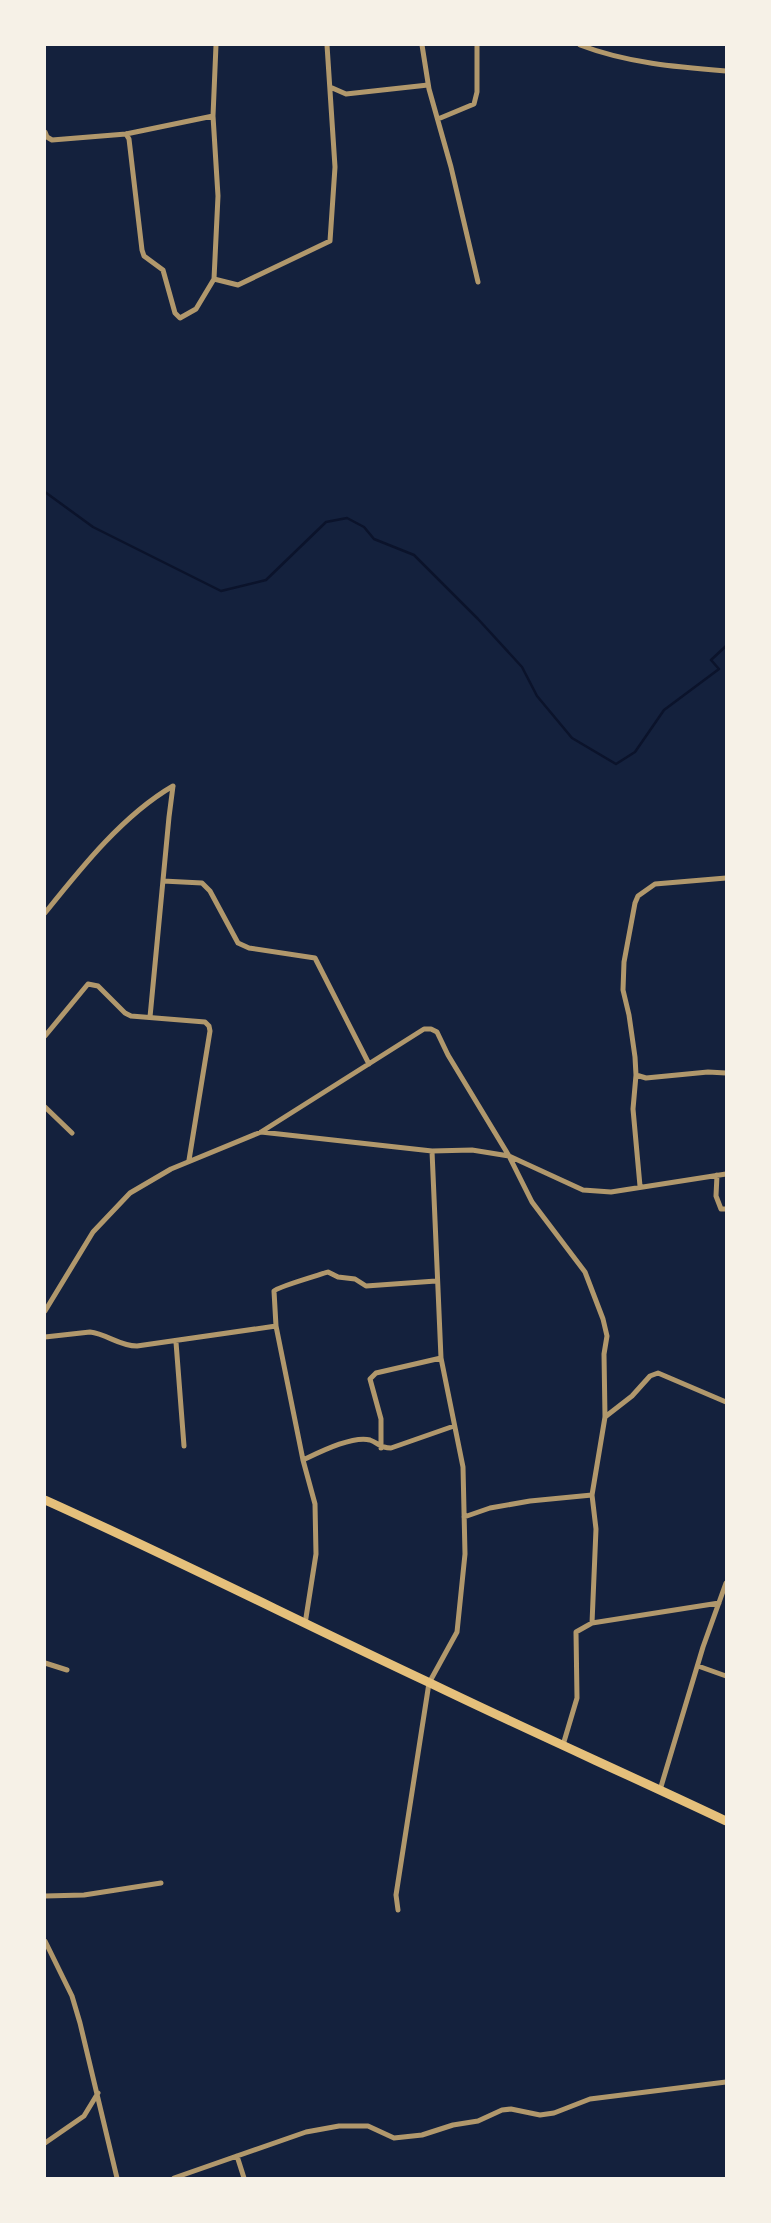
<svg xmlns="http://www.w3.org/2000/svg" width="771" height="2223" viewBox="0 0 771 2223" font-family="'Libre Baskerville',serif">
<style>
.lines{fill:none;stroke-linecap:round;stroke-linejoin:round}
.stream{stroke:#0b132b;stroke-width:2.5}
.minor{stroke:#b1986c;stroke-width:5}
.primary{stroke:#e5c07b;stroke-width:9}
</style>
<rect width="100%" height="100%" fill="#14213d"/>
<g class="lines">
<path class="stream" d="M45,492L93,527L221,591L266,580L326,522L347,518L364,527L374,539L414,555L478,619L522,667L537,696L572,738L616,764L635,752L664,710L719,669L711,660L726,646"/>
<path class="minor" d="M422,45L429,89L451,167L478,282
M580,45C627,63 676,67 726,71
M330,87L346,94L428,85
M438,119L474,104L477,92V45
M45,132L47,137L52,140L126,134L213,116
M126,134L129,139L142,250L144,256L163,270L175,313L180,318L196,309L214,279L218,196L213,116L216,45
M214,279L238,285L330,241L335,167L327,45
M163,881L202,883L210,891L238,943L249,948L315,958L369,1064
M45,913C81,868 123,815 173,786
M150,1017L169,817L173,786
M45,1036L88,984L98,986L125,1013L131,1016L205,1022L209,1026L210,1031L189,1160
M636,1075L646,1078L708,1072L726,1073
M45,1107L72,1133
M261,1132L432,1151L472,1150L509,1156L583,1190L611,1192L726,1174
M717,1175L716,1196L721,1209H726
M640,1186L633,1109L636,1075L635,1057L629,1015L623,990L624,962L635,903L638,896L655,884L726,878
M45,1311L93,1232L130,1193L171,1169L261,1132L424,1029H431L437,1032L448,1055L509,1156L532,1202L585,1272L603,1319L607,1336L604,1354L605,1417L592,1495L596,1529L592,1623
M45,1337L90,1332C107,1334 119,1346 137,1346L276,1326
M176,1342L184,1446
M605,1417L632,1396L650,1376L658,1373L726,1402
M381,1448V1419L370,1379L376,1373L441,1358
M303,1460C318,1453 353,1435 370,1440C379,1443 379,1448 391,1448L454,1426
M464,1517L490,1508L530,1501L592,1495
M305,1624L316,1554L315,1504L303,1460L276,1326L274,1291C277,1287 319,1275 328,1272L338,1277L355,1279L366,1286L436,1281
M45,1663L67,1670
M698,1666L726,1676
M563,1745L577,1698L576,1632L592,1623L719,1603
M660,1790L703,1647L726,1583
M45,1896L84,1895L161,1883
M398,1910L396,1895L429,1683L457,1632L465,1554L463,1467L441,1358L432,1151
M45,1941L72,1996L80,2023L117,2178
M45,2143L84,2116L98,2093
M237,2156L244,2178
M174,2178L306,2132L339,2126H368L394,2138L422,2135L453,2125L478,2121L502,2110L511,2109L540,2115L554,2113L590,2099L726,2082"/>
<path class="primary" d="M45,1500C174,1558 300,1622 428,1682C527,1730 627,1774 726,1821"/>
</g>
<rect width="771" height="2223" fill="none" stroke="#f6f1e7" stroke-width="92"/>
</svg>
